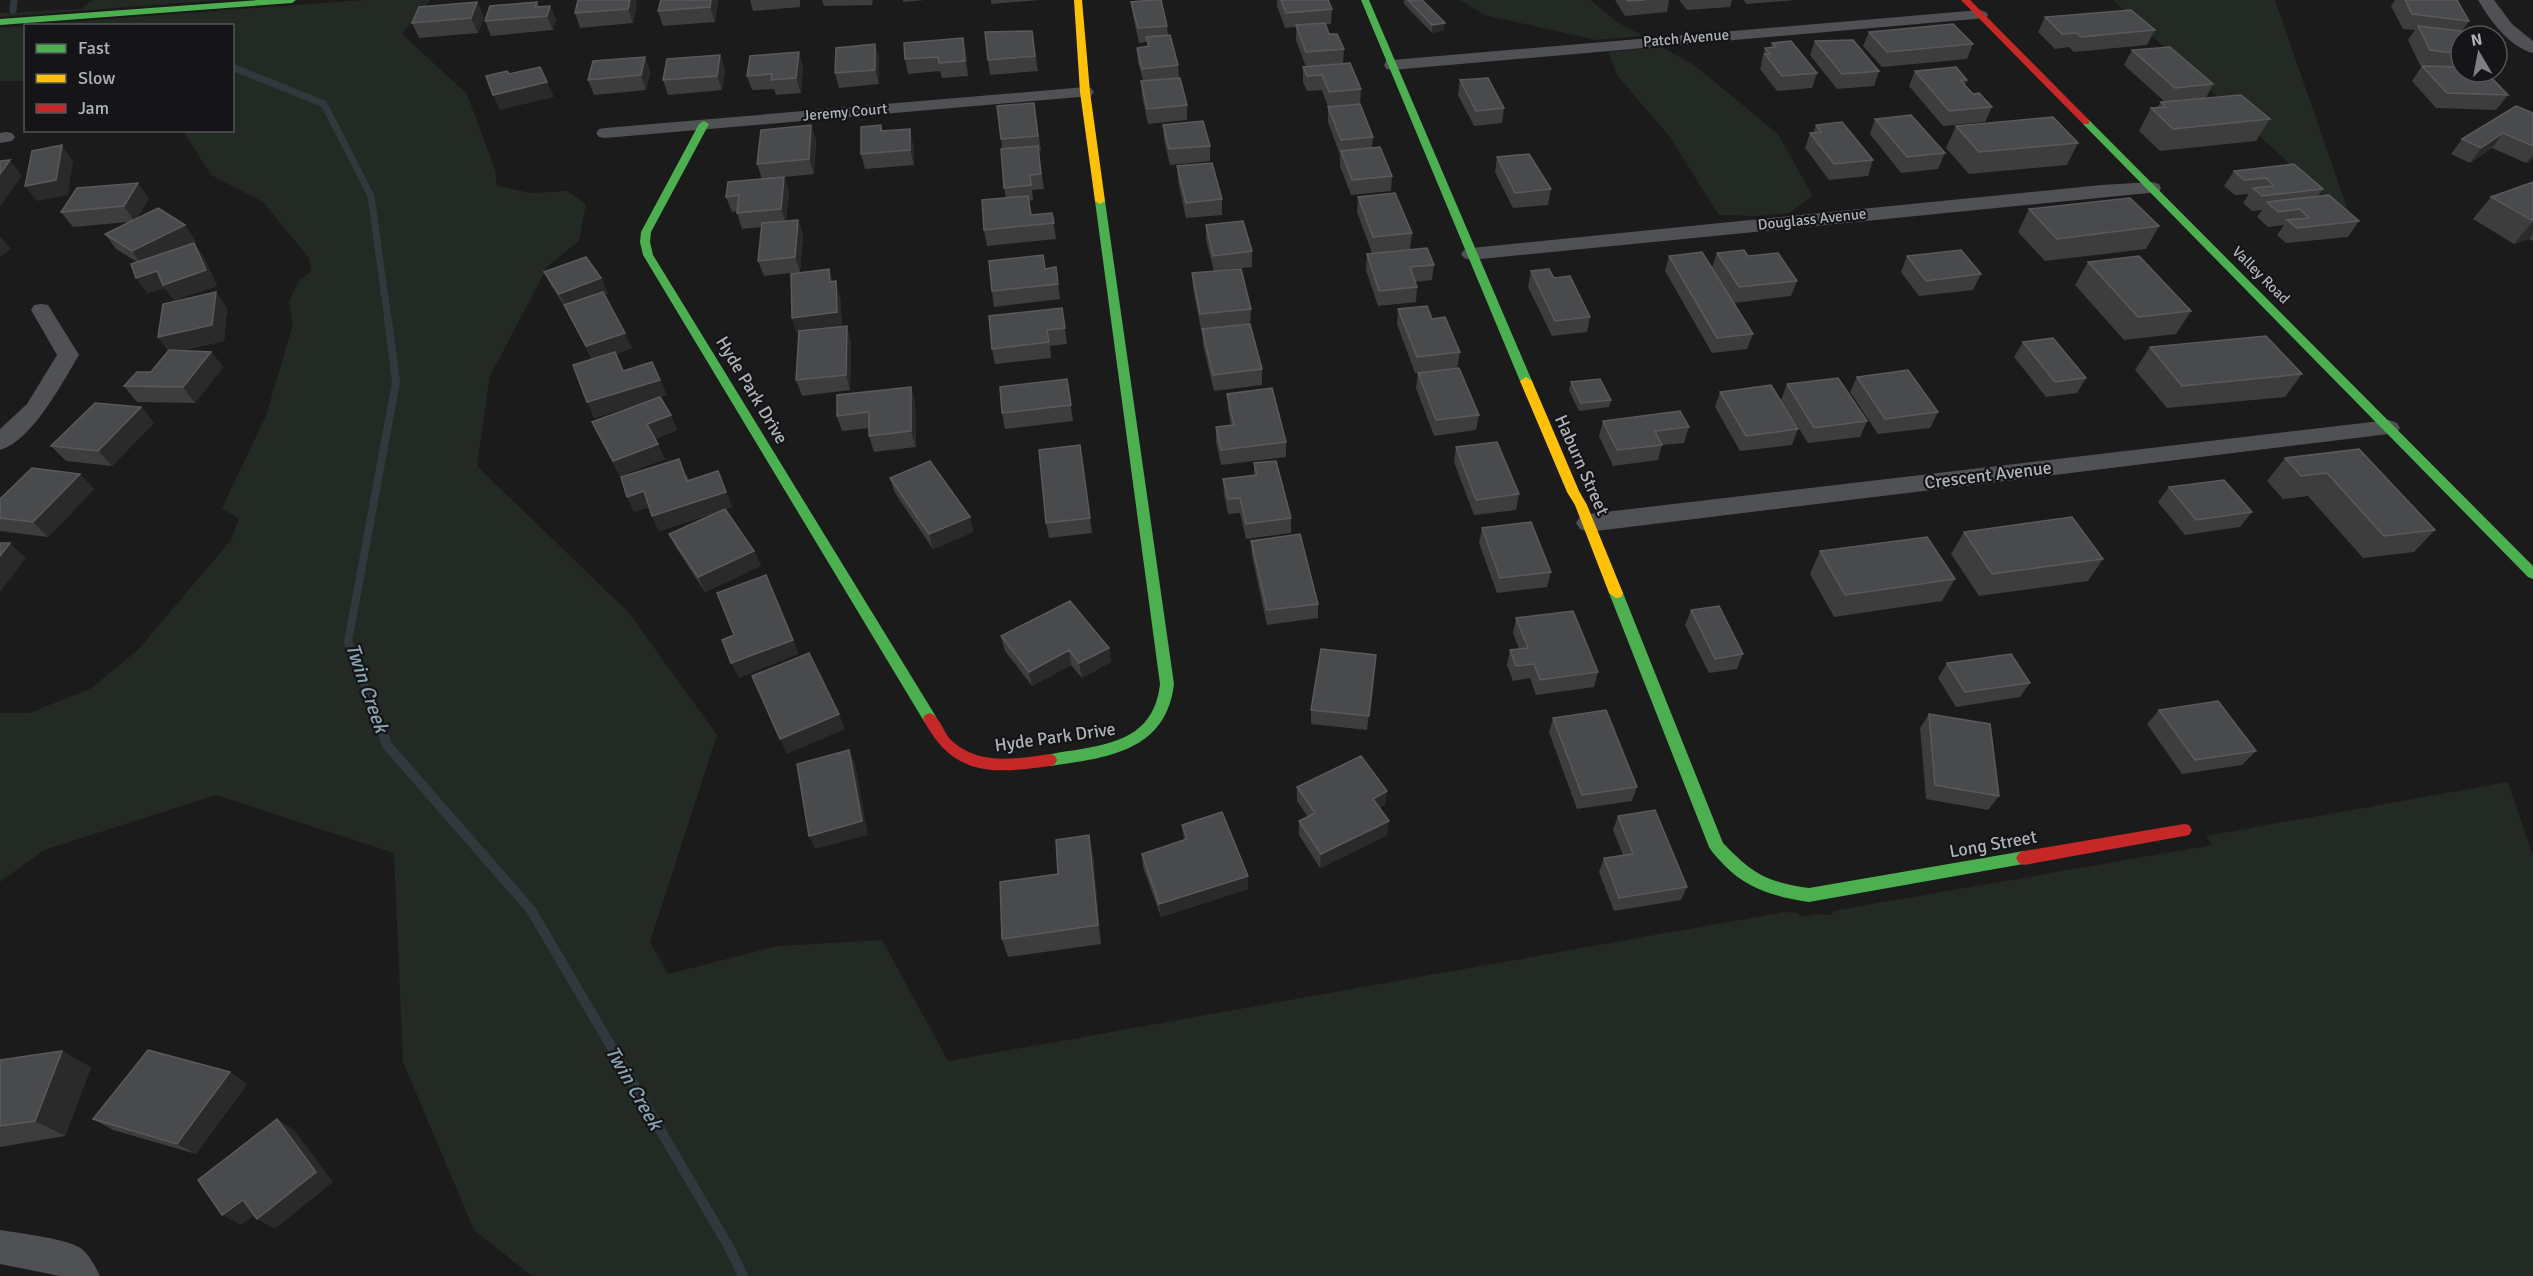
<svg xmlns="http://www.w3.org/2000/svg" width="2533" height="1276" viewBox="0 0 2533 1276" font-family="Signika,sans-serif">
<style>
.green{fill:#232a24}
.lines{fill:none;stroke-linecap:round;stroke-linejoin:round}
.stream-far2{stroke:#31393e;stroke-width:7}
.stream-far1{stroke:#31393e;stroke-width:8}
.stream{stroke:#31393e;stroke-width:10}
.street{fill:#505154;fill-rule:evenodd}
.fast{fill:#4caf50;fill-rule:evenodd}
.slow{fill:#ffc107;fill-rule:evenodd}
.jam{fill:#c62828;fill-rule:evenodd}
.wall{fill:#3d3d3e}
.shaded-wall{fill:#2a2a2b}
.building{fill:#494a4c;stroke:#595a5d;stroke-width:1.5}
.labels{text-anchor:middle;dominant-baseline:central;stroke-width:4.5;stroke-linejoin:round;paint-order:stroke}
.far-street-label{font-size:15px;fill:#aeb3ba;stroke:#151517}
.street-label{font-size:18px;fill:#aeb3ba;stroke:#151517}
.water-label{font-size:20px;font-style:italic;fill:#89a3b1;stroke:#151517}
</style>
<rect width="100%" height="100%" fill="#1b1b1b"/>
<path class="green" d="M93,0H219L0,17V13L81,9Z
M364,0H430L402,34L467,94L495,170L497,186L531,193L567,191L586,204L579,241L548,266L490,376L477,466L629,613L717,735L650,942L668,974L778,946L882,940L948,1061L1784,912L1798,913L1801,917L1816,914L1833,915L1832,911L2212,845L2206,836L2508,782L2533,856V1276H532L474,1230L403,1062L394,853L216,795L44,850L0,882V713H29L90,689L138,650L231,540L239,519L222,508L266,416L293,324L289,301L300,279L311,272L309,258L263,202L211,175L183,131L232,130V26L27,25Z
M1460,0H1590L1617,22L1643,36L1596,40L1485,15Z
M2113,0H2275L2352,222L2126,12Z
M25,26V81H0V28Z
M1662,47L1694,65L1778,134L1812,195L1790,213L1757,216L1719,215L1669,136L1617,75L1608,52Z"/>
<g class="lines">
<path class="stream-far2" d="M13,10L14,0
M232,67L324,104L371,196L388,320"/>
<path class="stream-far1" d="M384,736L348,642L396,382L388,319"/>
<path class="stream" d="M383,734L387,745L531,910L729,1247L743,1276"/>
<path class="street" d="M2478,0H2494L2512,24L2533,41V53C2509,47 2490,20 2478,0Z
M1980,10L1986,12L1988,15L1986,18L1392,70L1386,69L1384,65L1386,61L1392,60Z
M1085,87L1091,88L1094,92L1091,96L605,138L599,137L596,133L599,129L605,128Z
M6,132L12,133L15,137L12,141L0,143V133Z
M2152,182L2159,184L2161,188L2159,192L1471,260L1464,258L1461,254L1464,250L1471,248L2101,185Z
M41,304L48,305L79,355C62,383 32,441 0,450V429L27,404L57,355L31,310L34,305Z
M2389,420L2397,423L2400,428L2397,433L1588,532L1580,529L1576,523L1580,517L1588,514Z
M0,1230C18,1233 70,1239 82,1249C90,1256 95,1266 100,1276H60L0,1264Z"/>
<path class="fast" d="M258,0H296L292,3L0,25V19Z
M1361,0H1369L1532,381L1530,384L1526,385L1520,381Z
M2083,120H2089L2533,566V579L2528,577L2083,124Z
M704,121L709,124L651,232L650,242L653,255L935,715L937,719L935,723H925L643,255L640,242L641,232L699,124Z
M1100,198L1105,201L1174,684C1166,752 1106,758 1050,766L1045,764L1043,760L1045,756C1057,752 1070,751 1082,749C1124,742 1155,730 1160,684L1095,201Z
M1616,588L1623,593L1723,843C1753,874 1766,882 1809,888L2024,851L2029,853L2032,858L2029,863L1809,902C1777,897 1748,890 1724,865C1719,859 1713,854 1709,847L1609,593Z"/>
<path class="slow" d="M1074,0H1082L1090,92L1105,201L1100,204L1095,201L1080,92Z
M1526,377L1532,381L1579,491L1587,505L1623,593L1621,597L1616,598L1609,593L1575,505L1567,492L1520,381Z"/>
<path class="jam" d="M1961,0H1970L2089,120V124H2083Z
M930,713C940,717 943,731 950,739C977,766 1016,759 1050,754L1055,756L1057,760L1055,764L1050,766C992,774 953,777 923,719L925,715Z
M2184,824L2189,825L2192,830L2189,835L2184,836L2024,865L2019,863L2016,858L2019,853L2024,851Z"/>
</g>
<path class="wall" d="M661,0H718L715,22L663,26L658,11Z
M750,0H800V7L753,11Z
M822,0H873L872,5L824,6Z
M903,0H925L903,2Z
M991,0H1039L991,4Z
M1277,0H1328L1332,9L1331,24H1325L1329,34L1344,49L1343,63L1306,67L1296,40V27L1285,28L1277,6Z
M1404,0H1422L1444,30L1432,33L1404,4Z
M1615,0H1669L1667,12L1625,16Z
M1679,0H1732L1730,7L1687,10Z
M1743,0H1796L1747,4Z
M2395,0H2457L2469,21L2462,31L2461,36V72L2508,95L2496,110L2436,108L2412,81L2422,66H2424L2420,65L2408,40L2415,30L2403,29L2391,6Z
M477,2L484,17L478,33L419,38L412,23Z
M537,2L539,7L550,6L556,20L553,30L491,36L485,21Z
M1131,2L1167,26L1168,35L1178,65L1179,78L1187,105V120L1148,124L1142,96L1141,81H1143L1138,62L1137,48L1147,47V42L1139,43L1133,16Z
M637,4L633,23L580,28L575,13Z
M2045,17L2155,30L2147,45L2074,52L2069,47L2055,49L2038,32Z
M1032,31L1038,71L990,75L988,60Z
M1869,32L1973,44L1967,59L1882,67L1863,46Z
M2497,39L2502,48L2497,54Z
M1815,41L1879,71L1874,86L1837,89L1810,55Z
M1772,43L1817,73L1812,88L1777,91L1760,69L1762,64L1761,63L1765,48H1771Z
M875,44L879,59V84L839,88L835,73Z
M2132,50L2213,84L2206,98L2270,119L2256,141L2160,151L2139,131L2151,108H2157L2161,102H2165L2124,65Z
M966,52L968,76L942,78L940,71L908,74L905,59Z
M720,55L725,70L722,90L668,95L663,80Z
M645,57L650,72L646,90L594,95L588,80Z
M803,66L801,93L776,95L774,89L752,90L747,76Z
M1303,67L1361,89L1360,104L1328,107L1322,90L1307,91L1303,82Z
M1915,71L1967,80L1965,85L1973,94L1992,107L1985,122L1943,126L1909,86Z
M1460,80L1504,108L1502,123L1474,126L1458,95Z
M1034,103L1041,151H1038L1044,189L1032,190L1033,200L1029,201L1031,215L1052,213L1056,239L987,246L984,230L1006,198L1004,188L1002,149L1001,139Z
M1328,107L1373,137L1372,148L1392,176L1391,191L1351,195L1340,166V155L1328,122Z
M2533,113V159L2526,163L2492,148L2470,163L2451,154L2462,139Z
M1875,119L1945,153L1938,169L1901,173L1870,134Z
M811,125L816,140L814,174L784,177L789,192L786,221L798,220L803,235L800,272L764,276L758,261L762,227L742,229L737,213V211L732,212L726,197L762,179L757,164Z
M881,125L883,131L913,144L914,165L865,169L861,154Z
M1163,125L1210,146V161L1170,165L1164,140Z
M1816,125L1873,160L1868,176L1829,180L1805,148L1810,133H1813Z
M1956,126L2078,143L2067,165L1969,174L1946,148Z
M1497,157L1551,189L1548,205L1513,208L1495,172Z
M1177,166L1222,199V215L1186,218L1178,181Z
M2234,171L2323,189L2318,196L2359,221L2348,237L2286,243L2277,235L2284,225L2268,227L2257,217L2262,210L2252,211L2243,203L2249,194L2235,195L2224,186Z
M2533,182V241L2529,239L2514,244L2473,219L2491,197Z
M1358,197L1412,233L1410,249L1372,253L1357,212Z
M149,198L137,218L196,241L183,247L194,243L205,259L217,286L174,300L165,288L148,293L136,278L137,262L116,249L105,234L128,222L73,227L61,212Z
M2029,209L2159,226L2146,249L2045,261L2018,232Z
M1206,225L1252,251V267L1214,271L1206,240Z
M1717,253L1748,256L1797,281L1791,296L1734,303L1712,268Z
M1367,254L1434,265L1432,280L1415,282L1417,287L1416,302L1378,306L1366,270Z
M1669,256L1753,334L1747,349L1712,353L1665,271Z
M1907,256L1981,274L1973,290L1919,296L1901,272Z
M2088,262L2191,311L2176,334L2124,340L2075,285Z
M1056,267L1060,299L994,307L992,291L1045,269Z
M1531,271L1554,278L1590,317L1587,332L1552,336L1528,287Z
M544,272L601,278L608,294L605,295L632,348L616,354L624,371L667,395L661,397L671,415L677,430L655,439L665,459L620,476L592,422L658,398L594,418L592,359L565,307L552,287Z
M1192,273L1251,309L1250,324L1262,369V385L1214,391L1203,345L1202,329H1209H1201L1193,289Z
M833,282L840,297L842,327L851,342L850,390L802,396L796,380L799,333H797L792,318Z
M227,308L224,341L179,351L211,352L223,367L195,403L137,402L124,386L151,372L169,351L158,337Z
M1062,308L1067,344L1050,346L1051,358L995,364L992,349Z
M1398,309L1432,319L1460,352L1457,368L1415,373L1397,324Z
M2023,342L2086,378L2077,393L2046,397L2014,357Z
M2150,347L2302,374L2285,397L2167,408L2135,370Z
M1418,373L1479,415L1476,430L1434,436L1416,388Z
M1857,377L1938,412L1930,428L1878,434L1850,392Z
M1067,379L1073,421L1005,429L1002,413Z
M1571,382L1611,400L1609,407L1579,411L1569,390Z
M1787,384L1867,421L1860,437L1808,443L1781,400Z
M911,387L915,402L916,447L874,452L869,436V428L842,431L837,416Z
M1720,392L1798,429L1792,445L1740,451L1715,407Z
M1227,394L1286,442V457L1221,465L1216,442V427L1231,425L1228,409Z
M141,407L154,423L112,466L66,461L51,446Z
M1603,421L1689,427L1684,443L1662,445L1658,460L1613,466L1599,436Z
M1080,445L1092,533L1049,538L1046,523Z
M1456,447L1519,494L1516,510L1474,515L1454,462Z
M2359,449L2435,530L2414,552L2363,558L2308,496L2283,499L2267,481L2285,458Z
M1254,463L1291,518V533L1246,539L1240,513L1228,514L1224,495L1223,479L1254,476Z
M80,474L94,489L48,537L0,531V518Z
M686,474L689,480L724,486L732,507L725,509L754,551L761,566L705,592L677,549L669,534L718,512L659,531L652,516L649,507L634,512Z
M890,478L970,517L973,532L933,549L895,493Z
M2169,487L2252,512L2240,527L2185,535L2158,502Z
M1482,528L1551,572L1547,587L1497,593L1479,543Z
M1964,532L2103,559L2088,581L1979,596L1951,554Z
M1251,541L1318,604V618L1267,625L1252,556Z
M1820,551L1955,579L1942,601L1834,617L1810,574Z
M1691,610L1743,654L1737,669L1709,673L1685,625Z
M1516,618L1598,672L1594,687L1536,695L1530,678L1513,681L1507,665L1510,650L1519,649L1513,633Z
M1001,636L1109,648L1111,662L1082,678L1071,665L1032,686L1005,651Z
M1376,655L1367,730L1311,724V710Z
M1947,663L2030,683L2020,697L1956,707L1938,678Z
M2159,710L2256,751L2242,765L2182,774L2147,724Z
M1929,714L1999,796L1988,810L1926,799L1920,728Z
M1553,718L1637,787L1632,801L1577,809L1549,732Z
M1297,787L1387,791L1385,805L1379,808L1387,835L1320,868L1299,835V821L1308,817L1297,801Z
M1618,816L1687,887L1681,900L1614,911L1599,872L1604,858L1623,855L1613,830Z
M1182,825L1248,876V889L1161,917L1143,867L1142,854L1184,840Z
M1093,854L1101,944L1008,957L1002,939L1058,874Z
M0,1060L91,1067L65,1136L0,1147Z
M230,1072L247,1084L196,1154L113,1130L93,1119Z"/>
<path class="shaded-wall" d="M630,0H636L637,4L633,23L628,9Z
M711,0H718L715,22L710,7Z
M477,2L484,17L478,33L471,18Z
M550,6L556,20L553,30L547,16Z
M1445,23L1444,30L1432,33V25Z
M963,38L966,52L968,76L965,61Z
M875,44L879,59V84L875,70Z
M799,52L803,66L801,93L796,78Z
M720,55L725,70L722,90L717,76Z
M645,57L650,72L646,90L641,75Z
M547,82L554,97L500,110L493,95Z
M811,125L816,140L814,174L809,159Z
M910,129L913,144L914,165L910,150Z
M2503,133L2492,148L2470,163L2481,148Z
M62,145L73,161L68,195L37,201L25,186Z
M2533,155V159L2526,163Z
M10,160L22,176L0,206V174Z
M784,177L789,192L786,224L781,209Z
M138,183L149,198L135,222L124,206Z
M798,220L803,235L800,272L795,257Z
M2533,221V233L2529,239L2514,244Z
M185,225L196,241L143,267L132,251Z
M0,236L11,249L0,257Z
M194,243L205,259L217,286L174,300L165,288L148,293L136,278Z
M829,269L834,284L830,282Z
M601,278L608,294L567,309L559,294Z
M836,281L840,297L842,327L797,333L792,318Z
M216,292L227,308L224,341L170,353L158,337Z
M847,326L851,342L850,390L846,375Z
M625,333L632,348L616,354L630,386L594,362L586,346Z
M211,352L223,367L195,403L183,387Z
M652,362L667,395L594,418L587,402Z
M911,387L915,402L916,447L911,431Z
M141,407L154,423L112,466L98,451Z
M671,415L677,430L654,439L647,424Z
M658,444L665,459L620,476L613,461Z
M718,471L732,507L659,531L652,516Z
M80,474L94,489L48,537L33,522Z
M644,491L651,506L634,512L627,497Z
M970,517L973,532L933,549L929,534Z
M10,543L26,558L0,592V556Z
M754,551L761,566L705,592L698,577Z
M793,640L799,654L739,678L731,663Z
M1109,648L1111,662L1082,678L1079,663Z
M1069,650L1071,665L1032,686L1029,672Z
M839,714L845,729L787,754L780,739Z
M849,750L855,764L868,835L815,849L809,836Z
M1387,791L1385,805L1371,813L1373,799Z
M1389,821L1387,835L1320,868L1321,854Z
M1089,835L1093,854L1101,944L1098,925Z
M1248,876V889L1161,917L1159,904Z
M62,1051L91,1067L65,1136L35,1121Z
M230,1072L247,1084L196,1154L177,1144Z
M277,1119L294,1130L333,1182L275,1229L257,1219Z
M243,1200L261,1210L241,1225L222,1215Z"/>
<path class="building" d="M578,0H630L628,9L575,13Z
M661,0H711L710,7L658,11Z
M1152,0H1161L1167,26L1138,28L1131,2Z
M1281,0H1328L1332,9L1286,13Z
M1408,0H1422L1445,23L1432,25Z
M1627,0H1645L1628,1Z
M2405,0H2457L2469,21L2412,14Z
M477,2L471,18L412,23L419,7Z
M537,2L535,7L550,6L547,16L485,21L490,6Z
M2131,10L2155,30L2081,37L2076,33L2062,34L2045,17Z
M1325,23L1329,34H1337L1344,49L1306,52L1296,25Z
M1953,24L1973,44L1887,52L1869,32Z
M2418,26L2495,35L2496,36H2461V54L2430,50Z
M1032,31L1035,56L988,60L985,32Z
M1170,35L1178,65L1142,69L1137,48L1149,46L1146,37Z
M963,38L965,61L939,63L938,57L905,59L904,43Z
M2497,39L2502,48L2497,47Z
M1853,40L1879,71L1842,74L1815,41Z
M1791,41L1817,73L1782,76L1765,54H1770L1765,48L1776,47L1772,43Z
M875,44V70L835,73L836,48Z
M2170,47L2213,84L2175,88L2132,50Z
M799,52L796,78L771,80L772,74L747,76L750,56Z
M720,55L717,76L663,80L667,59Z
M645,57L641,75L588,80L593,61Z
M1350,63L1361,89L1329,92L1322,75L1307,76L1303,67Z
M2422,66L2461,67V72H2486L2508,95L2447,93Z
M540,67L547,82L493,95L486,76L507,71L509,74Z
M1956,67L1967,80H1960L1973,94L1979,93L1992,107L1949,111L1915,71Z
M1180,78L1187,105L1147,109L1141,81Z
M1488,78L1504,108L1476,111L1460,80Z
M2241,95L2270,119L2173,129L2151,108L2166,107L2161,102Z
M1034,103L1038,136L1001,139L997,106Z
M1360,104L1373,137L1341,140L1328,107Z
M2516,106L2533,113V146L2503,133L2481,148L2462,139Z
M1911,115L1945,153L1907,157L1875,119Z
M2053,117L2078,143L1979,152L1956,126Z
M1203,121L1210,146L1169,149L1163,125Z
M1842,122L1873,160L1834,164L1810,133L1821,132L1816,125Z
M811,125L809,159L757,164L761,130Z
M881,125V131L910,129V150L861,154V127Z
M62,145L56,180L25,186L32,151Z
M1038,146L1041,174L1030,175L1031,185L1004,188L1001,149Z
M1380,147L1392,176L1352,180L1341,151Z
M1529,154L1551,189L1515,193L1497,157Z
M10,160L0,174V161Z
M1212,163L1222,199L1186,203L1177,166Z
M2294,164L2323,189L2262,196L2253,188L2274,186L2266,178L2244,180L2234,171Z
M784,177L781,209L737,213L739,195L726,197L728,182Z
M2533,182V221L2491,197Z
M138,183L124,206L61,212L77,188Z
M1395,193L1412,233L1373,237L1358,197Z
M2329,195L2359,221L2297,228L2287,220L2309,218L2300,209L2278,212L2267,202Z
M1028,196L1031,215L1052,213L1054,223L984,230L982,200Z
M2130,198L2159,226L2057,239L2029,209Z
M158,208L185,225L132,251L105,234Z
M798,220L795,257L758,261L762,223Z
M1243,221L1252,251L1213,256L1206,225Z
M194,243L206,270L163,285L157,271L136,278L131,264Z
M1427,248L1434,265L1410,267L1417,287L1379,291L1367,254Z
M1744,250L1748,256L1778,253L1797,281L1739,287L1717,253Z
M1961,250L1981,274L1926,281L1907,256Z
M1702,252L1753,334L1717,338L1669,256Z
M1043,255L1045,269L1056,267L1058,284L992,291L989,261Z
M2139,256L2191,311L2138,317L2088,262Z
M586,257L601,278L559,294L544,272Z
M829,269L830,282L836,281L837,312L792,318L791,274Z
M1241,269L1251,309L1200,314L1192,273Z
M1549,269L1554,278L1570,276L1590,317L1555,321L1531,271Z
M216,292L212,325L158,337L163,304Z
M603,292L625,333L586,346L564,305Z
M1427,306L1432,319L1445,317L1460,352L1417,357L1398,309Z
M1062,308L1065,328L1047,330L1049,342L992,349L989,316Z
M1250,324L1262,369L1213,375L1202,329Z
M847,326L846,375L796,380L799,331Z
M2266,336L2302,374L2182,386L2150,347Z
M2053,338L2086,378L2055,382L2023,342Z
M169,350L211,352L183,387L124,386L137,372H151Z
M615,352L623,371L652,362L660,380L587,402L573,365Z
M1459,368L1479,415L1436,420L1418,373Z
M1908,370L1938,412L1885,419L1857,377Z
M1838,378L1867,421L1814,428L1787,384Z
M1067,379L1071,405L1002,413L1000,387Z
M1600,379L1611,400L1581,403L1571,382Z
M1771,385L1798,429L1746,436L1720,392Z
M911,387V431L869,436V412L837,416V395Z
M1272,388L1286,442L1221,450L1216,427L1234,425L1227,394Z
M660,397L671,415L647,424L658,444L613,461L592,422Z
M95,403L141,407L98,451L51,446Z
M1680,411L1689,427L1655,431L1662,445L1617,450L1603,421Z
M1497,442L1519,494L1476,500L1456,447Z
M1080,445L1090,518L1046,523L1039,450Z
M2359,449L2435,530L2384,536L2327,473L2301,476L2285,458Z
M679,459L687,481L718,471L726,492L652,516L644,491L627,497L621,477Z
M930,461L970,517L929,534L890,478Z
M1276,461L1291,518L1246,524L1240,498L1228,499L1223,479L1257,475L1254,463Z
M32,468L80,474L33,522L0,518V499Z
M2224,480L2252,512L2196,520L2169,487Z
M725,509L754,551L698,577L669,534Z
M2072,517L2103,559L1992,574L1964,532Z
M1531,522L1551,572L1500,578L1482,528Z
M1300,534L1318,604L1267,610L1251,541Z
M1927,537L1955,579L1845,595L1820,551Z
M0,543H10L0,556Z
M766,575L793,640L731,663L722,640L734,635L717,593Z
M1070,601L1109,648L1079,663L1069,650L1029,672L1001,636Z
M1719,606L1743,654L1715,659L1691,610Z
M1573,611L1598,672L1540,680L1534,664L1516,666L1510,650L1528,648L1516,618Z
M1321,649L1376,655L1369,716L1311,710Z
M809,653L839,714L780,739L752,676Z
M2011,654L2030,683L1965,692L1947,663Z
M2218,701L2256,751L2195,760L2159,710Z
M1606,710L1637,787L1582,795L1553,718Z
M1929,714L1990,724L1999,796L1935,785Z
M849,750L862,821L809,836L797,764Z
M1361,756L1387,791L1373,799L1389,821L1321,854L1299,821L1315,813L1297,787Z
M1655,810L1687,887L1619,898L1604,858L1633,854L1618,816Z
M1222,812L1248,876L1159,904L1142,854L1187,839L1182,825Z
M1089,835L1098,925L1002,939L1000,882L1058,874L1056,840Z
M148,1050L230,1072L177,1144L93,1119Z
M62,1051L35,1121L0,1126V1060Z
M277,1119L316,1172L257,1219L243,1200L222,1215L198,1180Z"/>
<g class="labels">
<g class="far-street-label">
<text transform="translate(1686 38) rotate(-5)">Patch Avenue</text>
<text transform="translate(845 112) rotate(-5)">Jeremy Court</text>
<text transform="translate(1812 219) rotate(-6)">Douglass Avenue</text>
<text transform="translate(2261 275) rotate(45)">Valley Road</text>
</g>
<g class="street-label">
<text transform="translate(752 390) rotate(59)">Hyde Park Drive</text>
<text transform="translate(1582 465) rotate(66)">Haburn Street</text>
<text transform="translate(1988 475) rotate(-7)">Crescent Avenue</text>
<text transform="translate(1055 737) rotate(-8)">Hyde Park Drive</text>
<text transform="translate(1993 844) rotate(-10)">Long Street</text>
</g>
<g class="water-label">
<text transform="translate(367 688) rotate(71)">Twin Creek</text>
<text transform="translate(634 1088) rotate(60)">Twin Creek</text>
</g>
</g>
<rect x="24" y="24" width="210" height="108" fill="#151517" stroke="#525458" stroke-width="1.5"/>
<rect x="36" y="44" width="30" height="9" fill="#4caf50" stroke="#525458" stroke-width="1.5"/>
<text x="78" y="54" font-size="18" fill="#aeb3ba">Fast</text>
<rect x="36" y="74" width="30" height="9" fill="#ffc107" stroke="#525458" stroke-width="1.5"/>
<text x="78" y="84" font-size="18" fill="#aeb3ba">Slow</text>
<rect x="36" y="104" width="30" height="9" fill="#c62828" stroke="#525458" stroke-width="1.5"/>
<text x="78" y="114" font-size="18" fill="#aeb3ba">Jam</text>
<g transform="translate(2479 54) rotate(350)"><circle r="28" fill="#151517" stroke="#525458" stroke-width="1.5"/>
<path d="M0-4.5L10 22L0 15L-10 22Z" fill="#7b7e82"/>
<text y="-9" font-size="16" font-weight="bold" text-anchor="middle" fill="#aeb3ba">N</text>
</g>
</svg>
